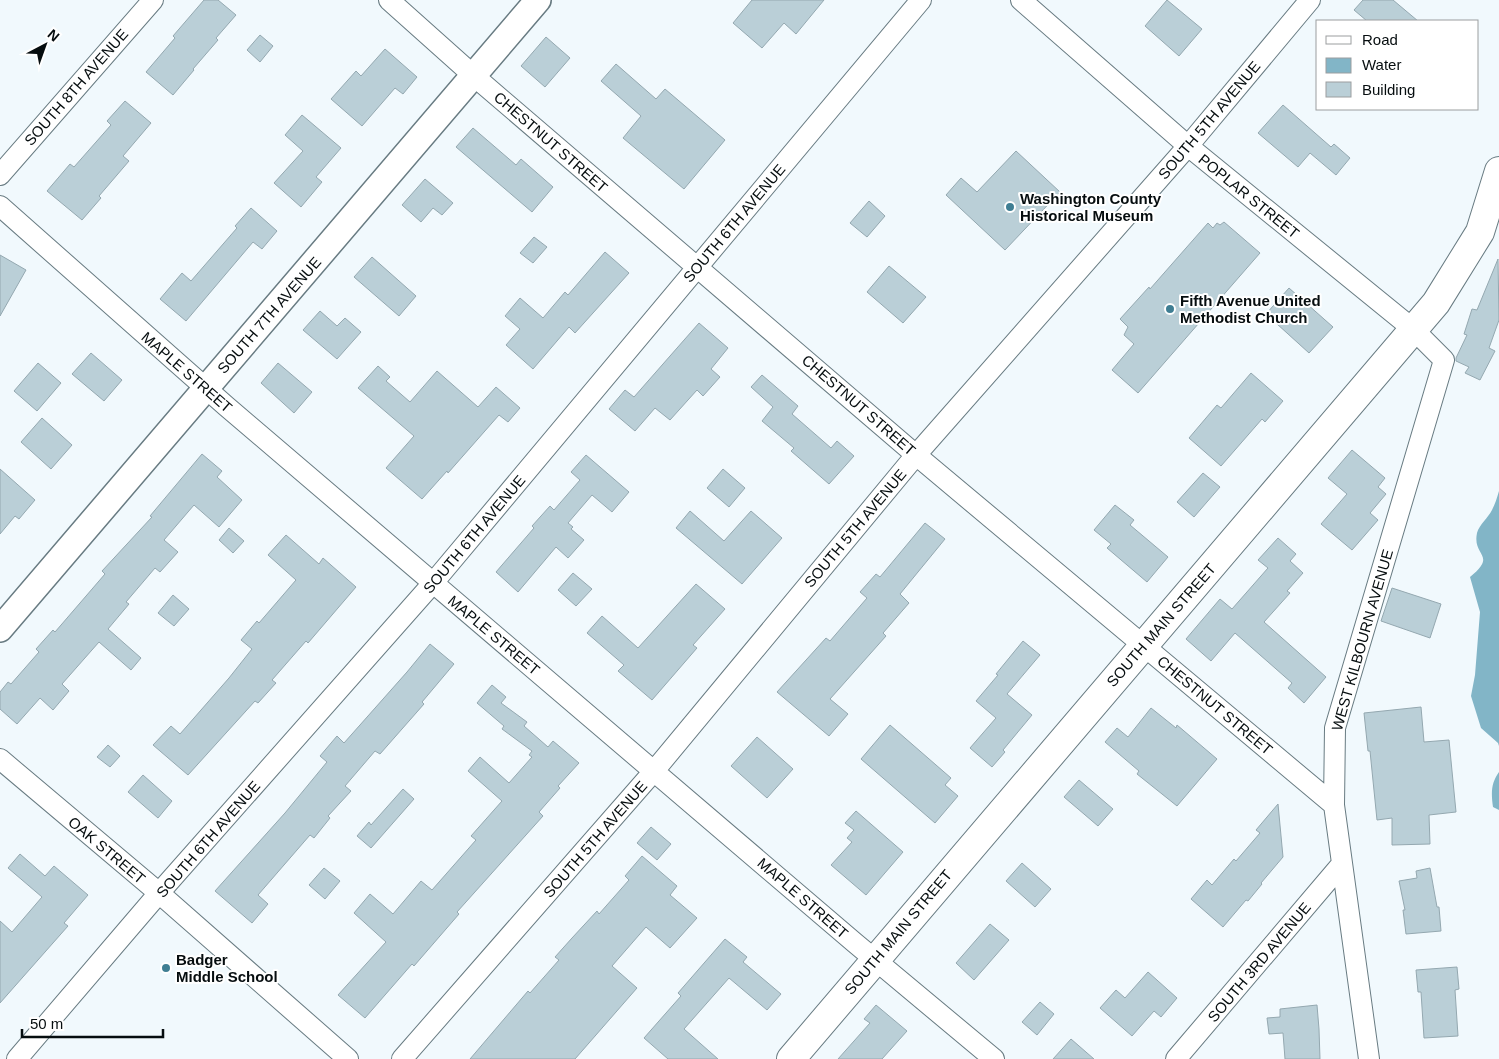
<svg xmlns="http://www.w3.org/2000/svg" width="1499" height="1059" viewBox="0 0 1499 1059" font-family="Arial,sans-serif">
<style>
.water{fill:#82b5c7}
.building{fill:#bacfd7;stroke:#94a8b0}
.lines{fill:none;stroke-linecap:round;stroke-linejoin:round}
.minor-casing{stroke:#687b82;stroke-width:22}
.tertiary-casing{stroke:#687b82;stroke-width:28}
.secondary-casing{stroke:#687b82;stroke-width:30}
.minor{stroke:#fff;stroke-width:20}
.tertiary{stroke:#fff;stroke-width:25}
.secondary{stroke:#fff;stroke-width:28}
.poi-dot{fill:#3f7e93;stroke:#fff;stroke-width:2}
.labels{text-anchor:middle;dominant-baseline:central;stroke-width:4;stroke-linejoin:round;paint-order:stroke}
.street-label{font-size:15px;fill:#060d0f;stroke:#fff}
.poi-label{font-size:15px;font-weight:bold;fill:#060d0f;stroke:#fff;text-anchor:start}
</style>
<rect width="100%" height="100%" fill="#f1f9fd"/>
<path class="water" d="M1499,491V746L1498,743L1481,728L1471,696L1475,675L1480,612L1470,577C1498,554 1472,557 1477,533C1479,525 1488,518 1492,510C1495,504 1497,498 1499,491Z
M1499,772V810L1493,807C1491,793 1491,783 1499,772Z"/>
<path class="building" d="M204,0H218L236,15L216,38L218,40L193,69L194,70L173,95L146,72L175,38L173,36Z
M752,0H824L796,34L784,23L762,48L733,23Z
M1167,0L1202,29L1179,56L1145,26Z
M1363,0H1393L1418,21H1367L1354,10Z
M260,35L273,46L260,62L247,50Z
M546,37L570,58L545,87L521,66Z
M385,49L417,77L403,94L395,88L362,126L331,99L356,71L361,76Z
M616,64L656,99L665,89L725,140L684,189L623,138L641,116L601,81Z
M125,101L151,123L123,156L129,161L99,196L101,198L82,220L47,191L70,164L74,167L111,125L107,121Z
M1283,105L1331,147L1334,144L1350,158L1336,175L1310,153L1298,167L1258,133Z
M302,115L341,148L316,177L322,182L301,207L274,183L303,151L285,135Z
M473,128L516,165L521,159L553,187L532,212L456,147Z
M1016,151L1060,192L1005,250L946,195L961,178L977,192Z
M425,179L453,203L442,215L433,208L421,222L402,205Z
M869,201L885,216L867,237L850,223Z
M251,208L277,231L262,249L253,242L186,321L160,299L182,273L191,281L237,228L235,226Z
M1224,222L1260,253L1138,393L1112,370L1134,344L1124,335L1128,327L1120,319L1149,287L1150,289L1208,223L1213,228L1217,223L1220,225Z
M534,237L547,247L533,263L520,253Z
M605,252L629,273L575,333L569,327L533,369L506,345L520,329L505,316L520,298L543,318L565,292L568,295Z
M0,255L26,270L0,316Z
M372,257L416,296L399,316L354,277Z
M1498,259L1499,320L1489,348L1495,351L1480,380L1465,373L1469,367L1456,361V358L1467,335L1464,334L1472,309L1477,310Z
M889,266L926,297L903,323L867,292Z
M1289,288L1333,327L1309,353L1266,314Z
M320,311L337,326L345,318L361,332L337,359L303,330Z
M699,323L728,348L711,369L720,377L703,396L697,390L670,420L655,408L635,431L609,409L625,390L634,397Z
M91,353L122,380L104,401L72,374Z
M38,363L61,383L37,411L14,391Z
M278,363L312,392L294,413L261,383Z
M378,366L390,377L386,381L410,402L437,371L478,407L496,387L520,408L508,422L499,415L448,473L447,471L422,499L386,468L414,436L358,388Z
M1251,373L1283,401L1265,422L1262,419L1221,466L1189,438L1217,405L1221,408Z
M762,375L798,406L792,414L831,448L837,441L854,456L829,484L791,451L794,448L762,421L773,407L751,387Z
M42,418L72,445L51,469L21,442Z
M1352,450L1385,478L1378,487L1386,494L1370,513L1378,520L1352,550L1321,524L1347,494L1328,478Z
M202,454L222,471L217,477L242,500L219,527L194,505L164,540L178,552L160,572L155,568L126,602L129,604L108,629L141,658L131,670L99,642L62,684L69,691L53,710L40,698L17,724L0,709V692L8,682L11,684L39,652L36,649L53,630L55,632L105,574L102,571L152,517L150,516Z
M586,455L629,492L612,512L592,495L568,523L573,527L571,529L584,540L568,558L556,547L518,592L496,572L534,528L532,526L550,506L554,510L580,480L571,472Z
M0,469L35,500L19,519L15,516L0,534Z
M723,469L745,488L729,507L707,488Z
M1203,473L1220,487L1194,517L1177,502Z
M1115,505L1134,520L1130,525L1168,557L1147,582L1107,548L1111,544L1094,530Z
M690,511L724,541L751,511L782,538L742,584L676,528Z
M925,523L945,539L900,594L909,603L883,633L886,636L830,699L848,714L829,736L777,692L826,638L830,641L867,598L860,592L876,574L880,577Z
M229,528L244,541L233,553L219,540Z
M286,535L319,564L323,558L356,587L308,643L306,641L272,680L276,683L258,703L255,701L188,775L153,745L171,726L180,734L229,678L252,649L241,640L257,621L259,623L296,580L268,555Z
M1278,538L1296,554L1290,561L1303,573L1287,591L1290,593L1264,622L1326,677L1304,703L1288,688L1292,683L1235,633L1211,661L1186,639L1220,599L1232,609L1268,568L1258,560Z
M573,573L592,589L576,606L558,590Z
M696,584L725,609L693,645L697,648L652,700L618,671L624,665L587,633L602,616L638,648Z
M1392,588L1441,604L1430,638L1381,621Z
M173,595L189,609L174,626L158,613Z
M1023,641L1040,655L1007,694L1032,715L1003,750L1005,752L992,767L970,748L996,718L976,701L998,675L996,674Z
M430,644L454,664L422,702L424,704L380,754L375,751L345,786L351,791L328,816L330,818L314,838L310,835L258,895L268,904L252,923L215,891L285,813L327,762L320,756L337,736L344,743L407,672Z
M492,685L506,697L501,703L527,722L524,726L548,747L553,741L579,763L558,786L560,788L539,812L543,816L457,912L459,914L414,966L412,964L365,1018L338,995L386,942L354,913L370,894L393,914L421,881L432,890L476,840L471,836L502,801L468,771L480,757L509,783L532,757L529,755L532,751L502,729L504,726L477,703Z
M1421,707L1424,742L1449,740L1456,812L1429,815L1430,844L1392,845V818L1377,820L1370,751H1368L1364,713Z
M1151,708L1176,728L1177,725L1217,759L1177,806L1137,774L1139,771L1105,742L1117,728L1128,737Z
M890,725L951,778L945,785L958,796L935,823L861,759Z
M757,737L793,769L767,798L731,766Z
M108,745L120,756L110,767L97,757Z
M143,775L172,801L158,818L128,792Z
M1079,780L1113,809L1098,826L1064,797Z
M403,789L414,799L371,848L357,836L369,822L371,825Z
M1278,804L1283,857L1261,883L1262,884L1248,901L1246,900L1223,927L1191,899L1207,880L1212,885L1234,859L1236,861L1260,833L1256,830Z
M856,811L903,852L866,895L831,865L852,842L847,838L854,830L845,823Z
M651,827L671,844L657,860L637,843Z
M20,854L45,876L54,866L88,895L64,923L68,926L0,1003V921L12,932L42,897L8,868Z
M642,856L677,886L670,895L697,918L670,948L646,927L612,966L637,988L575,1059H470L528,991L530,993L559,960L555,957L572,938L597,911L599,914L629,880L625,876Z
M1022,863L1051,889L1035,907L1006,881Z
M324,868L340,881L325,899L309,885Z
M1430,868L1437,907H1439L1441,931L1406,934L1403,910H1405L1399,881L1417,878L1416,871Z
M990,924L1009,940L974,980L956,963Z
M725,939L747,957L743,962L781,994L767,1010L729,978L684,1029L718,1059H668L644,1038L681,996L678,993Z
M1457,967L1459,989L1455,990L1458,1036L1424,1038L1421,992H1418L1416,970Z
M1148,972L1177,998L1161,1017L1154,1011L1132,1036L1100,1008L1116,990L1125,998Z
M1040,1002L1054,1014L1037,1035L1022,1022Z
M876,1005L907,1031L882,1059H838L870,1023L864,1019Z
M1317,1005L1319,1029L1320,1059H1285L1283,1033L1269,1034L1267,1018L1280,1017V1009Z
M1071,1039L1094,1059H1053Z"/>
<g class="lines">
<defs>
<path id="minor" d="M389,0L474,76L916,455L1334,805
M1021,0L1188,146L1413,329L1444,360L1335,728L1334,805L1369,1059
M0,175L153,0
M0,206L226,406L855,943L994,1059
M0,759L159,893L348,1059
M17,1059L159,893L433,583L921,0
M402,1059L654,771L916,455L1188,146L1310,0
M1176,1059L1341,865"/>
<path id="tertiary" d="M0,629L538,0"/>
<path id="secondary" d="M791,1059L1436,303L1480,232L1499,171"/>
</defs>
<use href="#minor" class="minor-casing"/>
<use href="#tertiary" class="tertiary-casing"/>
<use href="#secondary" class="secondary-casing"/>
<use href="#minor" class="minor"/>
<use href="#tertiary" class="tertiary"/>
<use href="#secondary" class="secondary"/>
</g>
<g class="poi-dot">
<circle cx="1010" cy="207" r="5"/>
<circle cx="1170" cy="309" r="5"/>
<circle cx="166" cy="968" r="5"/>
</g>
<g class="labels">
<g class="street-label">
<text transform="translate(76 87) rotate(-49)">SOUTH 8TH AVENUE</text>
<text transform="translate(1209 120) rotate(-50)">SOUTH 5TH AVENUE</text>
<text transform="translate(551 142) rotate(41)">CHESTNUT STREET</text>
<text transform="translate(1249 196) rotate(39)">POPLAR STREET</text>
<text transform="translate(734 223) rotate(-50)">SOUTH 6TH AVENUE</text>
<text transform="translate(269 315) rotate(-49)">SOUTH 7TH AVENUE</text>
<text transform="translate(187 372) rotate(41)">MAPLE STREET</text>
<text transform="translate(859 405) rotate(41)">CHESTNUT STREET</text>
<text transform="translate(855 528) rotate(-50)">SOUTH 5TH AVENUE</text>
<text transform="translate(474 534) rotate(-50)">SOUTH 6TH AVENUE</text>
<text transform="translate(1161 625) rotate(-49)">SOUTH MAIN STREET</text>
<text transform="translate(494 635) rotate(40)">MAPLE STREET</text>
<text transform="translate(1362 640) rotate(-74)">WEST KILBOURN AVENUE</text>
<text transform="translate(1215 705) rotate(40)">CHESTNUT STREET</text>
<text transform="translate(208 839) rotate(-49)">SOUTH 6TH AVENUE</text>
<text transform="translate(595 839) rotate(-49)">SOUTH 5TH AVENUE</text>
<text transform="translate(107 850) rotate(40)">OAK STREET</text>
<text transform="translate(803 898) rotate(41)">MAPLE STREET</text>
<text transform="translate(898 932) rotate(-50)">SOUTH MAIN STREET</text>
<text transform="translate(1259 962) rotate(-50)">SOUTH 3RD AVENUE</text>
</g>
<g class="poi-label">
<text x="1020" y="198">Washington County<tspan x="1020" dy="17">Historical Museum</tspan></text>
<text x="1180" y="300">Fifth Avenue United<tspan x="1180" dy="17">Methodist Church</tspan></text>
<text x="176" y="959">Badger<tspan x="176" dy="17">Middle School</tspan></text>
</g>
</g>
<rect x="1316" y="20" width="162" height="90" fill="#ffffff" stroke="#9b9e9f"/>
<rect x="1326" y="36" width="25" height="8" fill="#ffffff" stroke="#9b9e9f"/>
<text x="1362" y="45" font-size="15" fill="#060d0f">Road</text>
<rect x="1326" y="58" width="25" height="15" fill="#82b5c7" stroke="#9b9e9f"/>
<text x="1362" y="70" font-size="15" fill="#060d0f">Water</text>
<rect x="1326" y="82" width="25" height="15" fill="#bacfd7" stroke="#9b9e9f"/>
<text x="1362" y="95" font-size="15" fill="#060d0f">Building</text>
<g transform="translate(45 45) rotate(41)" stroke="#ffffff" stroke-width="4" paint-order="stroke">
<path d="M0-4L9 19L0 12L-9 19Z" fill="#060d0f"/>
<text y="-8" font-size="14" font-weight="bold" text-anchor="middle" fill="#060d0f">N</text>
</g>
<path d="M22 1029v8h141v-8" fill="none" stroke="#060d0f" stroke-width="2.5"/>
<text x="30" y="1029" font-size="15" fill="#060d0f" stroke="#ffffff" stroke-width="4" paint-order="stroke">50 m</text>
</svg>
